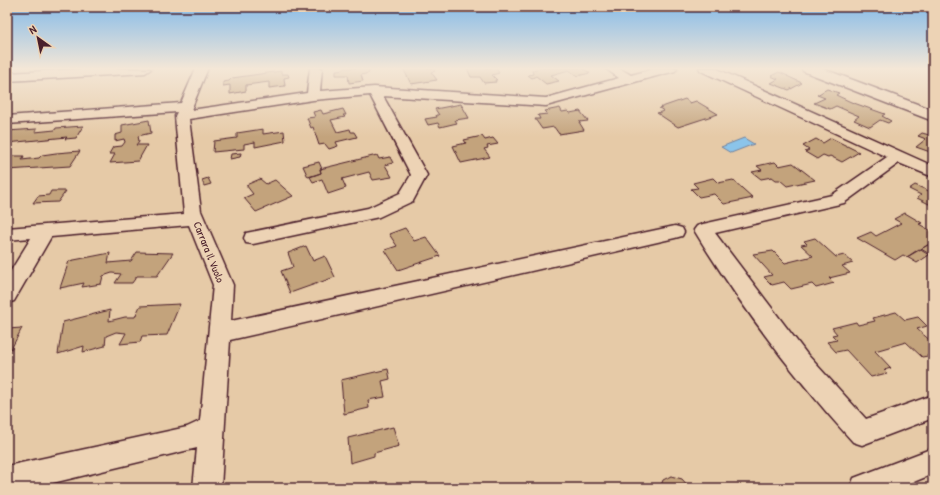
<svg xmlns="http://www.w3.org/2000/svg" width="940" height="495" viewBox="0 0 940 495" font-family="'Patrick Hand',sans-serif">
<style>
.water{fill:#8bc4ea;stroke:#71829e}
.building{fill:#c3a37c;stroke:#4a1f2b}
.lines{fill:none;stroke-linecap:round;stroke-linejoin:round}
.street-casing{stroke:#4a1f2b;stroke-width:3}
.secondary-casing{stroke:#4a1f2b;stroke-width:3}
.street{fill:#edd3b5;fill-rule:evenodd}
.secondary{fill:#edd3b5;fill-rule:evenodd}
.labels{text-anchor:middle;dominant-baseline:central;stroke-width:4;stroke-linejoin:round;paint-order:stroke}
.street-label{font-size:11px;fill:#4a1f2b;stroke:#edd3b5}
</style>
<rect width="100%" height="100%" fill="#e6caa7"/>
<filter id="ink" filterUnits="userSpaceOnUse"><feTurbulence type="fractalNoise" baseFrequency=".025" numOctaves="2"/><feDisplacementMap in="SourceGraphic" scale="8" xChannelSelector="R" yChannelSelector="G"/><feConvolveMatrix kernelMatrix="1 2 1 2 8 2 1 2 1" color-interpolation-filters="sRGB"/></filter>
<g filter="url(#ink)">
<path class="water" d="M744,138L754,144L731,153L721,147Z"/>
<path class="building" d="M344,68H368L369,73L361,75L363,81L349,83L348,75H336V70L344,69Z
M403,68H433L435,71L431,72L437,80L411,84Z
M467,68H496L499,73L492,75L497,80H495L496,82L484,83L480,77H471Z
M541,68H582L590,73L577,76L569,70L551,75L559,81L546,84L536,76L532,78L528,75L533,74L532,70Z
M281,71V74H288L289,77L284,78L285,86L269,88V82L246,85V91L230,94V85L223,86V82L229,81L232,78Z
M779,72L788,76H787L802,83L789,90L771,83L778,79L771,76Z
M827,89L839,93L836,95L851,102L885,114L882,116L891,121L888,123L880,120L870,127L854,120L859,116L836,106L830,109L814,103L825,98L817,95Z
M685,99L690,103L696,101L718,114L678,127L657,113L664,111L659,108Z
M461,104L469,118L455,120L457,123L440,127L438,123L428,125L425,119L437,117L436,115H439L435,109Z
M560,108L562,112L568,111L570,113L580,111L588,121L579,122L584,130L559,134L554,127L542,129L535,119H540L538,115L548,114L545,111Z
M343,109L346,115H343L345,117L331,120L337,132L350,129L351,132H354L357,137L336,142L338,146L329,149L325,144L319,145L313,127L311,128L307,118L315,117L313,112L321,110L323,114Z
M149,120L151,133L138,136L139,141L136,145H147L138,161L110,163L115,154H109L113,147L122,146L125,142L124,139L115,141V135L122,133V125Z
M83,126L76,138L65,139L67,137L7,143V131L37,129L35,132L55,130L56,128Z
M263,129V134L284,131L285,141L255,147V142L244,144V149L213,152L214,141L237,138V133Z
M922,133L933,136V153L916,147L926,139L918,136Z
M482,136L485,140L493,138L498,144L487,146L488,148L484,149L490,157L461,163L453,146L466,143L464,140Z
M831,138L859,152L842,162L830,156L828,157L823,155L817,159L805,152L809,150L803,146L816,139L823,143Z
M80,151L70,166L7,170V156H24L22,160L39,158L42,155L56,153Z
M241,153L240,157L230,159L231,154Z
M377,155L379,159L390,157L393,163L385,165L392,177L373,180L369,172L342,179L346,188L328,194L322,179L313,182L310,177L321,173L320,169Z
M319,162L322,169H320L321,173L308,177L303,166Z
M775,162L779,166L793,163L815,180L787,186L780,180H776L772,177L761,179L752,172L762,170L757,166Z
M208,178L211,184L204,186L202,180Z
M713,178L718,183L733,180L753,198L724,204L714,194L699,197L691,189L698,188L693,183Z
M260,179L266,184L275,180L293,196L256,212L244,198L253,194L246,185Z
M915,185L929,191H933V206L917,198L921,195L909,189Z
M51,191H66L58,202L33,203L38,196L49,195Z
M905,213L922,223L919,224L933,232V238L930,240L933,242L907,257L903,255L895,260L857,238L871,232L876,236L901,223L894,219Z
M405,228L414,241L426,237L440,256L398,270L385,250L397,246L389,234Z
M815,238L836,257L844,255L853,263L842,266L850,273L829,278L834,283L816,288L812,284L791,289L784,282L772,285L764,277L772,275L753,254L773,251L785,263L813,256L801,245L807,244L804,241Z
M931,243L933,244V256L921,249Z
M306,246L313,261L325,256L335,277L290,293L281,271L293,267L288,253Z
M919,249L929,255L917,263L907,257Z
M137,252L173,253L157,276H137L132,283H115L121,274L112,273L103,276L101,284L82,287L84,283L60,288L69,261L110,253L108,263L131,261Z
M180,304L167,335L142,336L140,342L120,344L126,333L116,332L106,336L105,346L83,352L84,346L58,354L63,322L110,310L109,321L125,317H135L140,306Z
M896,312L905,320L918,317L927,326L917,329L933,343V358L928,356L922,357L906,342L875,351L891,368L884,370L887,373L871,377L846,350L836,352L827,342L837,340L832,335L837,334L832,328L856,322L858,325L875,321L873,318Z
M22,328L7,357V329Z
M388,369L390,379L382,381L385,397L368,400L369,408L344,414L341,380Z
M393,427L399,446L374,453V456L350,463L348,438Z
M671,476L682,479L690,488H660L663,480Z"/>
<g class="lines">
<defs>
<path id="street" d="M100,68L151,69L145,73L7,81V73Z
M196,68H208L191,110L307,93L310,68H322L320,91L374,87L546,98L619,78L605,68H619L631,75L657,68H677L675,71L546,106L383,96L427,175L413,201L379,217L253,244L246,243L244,238L246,233L368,208L400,193L411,175L370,95L313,100L189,119L201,211L233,285L231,321L675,226L682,228L684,232L682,236L675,238L230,340L221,488H193L197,448L32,488H7V466L187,427L200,421L213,285L189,225L51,237L14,301L7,303V277L31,238L7,240V228L184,214L175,116L177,112L7,124V116L181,103Z
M699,68H715L933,166V177L899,163L844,203L715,233L806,353L866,419L933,395V418L862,445L853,442C794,377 739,304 694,230L697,226L703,224L832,195L887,157L701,71Z
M933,448V474L899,488H850L854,478Z"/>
<path id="secondary" d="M801,68H821L933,110V121L803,71Z"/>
</defs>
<use href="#street" class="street-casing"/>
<use href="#secondary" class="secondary-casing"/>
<use href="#street" class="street"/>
<use href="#secondary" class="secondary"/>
</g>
</g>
<linearGradient id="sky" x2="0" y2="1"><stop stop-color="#83bae9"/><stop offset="0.5" stop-color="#f4e7d7"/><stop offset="1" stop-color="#f4e7d7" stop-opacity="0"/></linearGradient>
<rect width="940" height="137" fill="url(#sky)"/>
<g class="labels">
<g class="street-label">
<text transform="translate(209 252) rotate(68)">Carrara Il Vuolo</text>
</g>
</g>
<rect width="940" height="495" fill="none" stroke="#edd3b5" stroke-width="24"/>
<rect x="12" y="12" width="916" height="471" fill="none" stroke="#4a1f2b" stroke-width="1.5" filter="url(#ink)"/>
<g transform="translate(38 38) rotate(327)" stroke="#edd3b5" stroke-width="3" paint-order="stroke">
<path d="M0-3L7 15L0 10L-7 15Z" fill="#4a1f2b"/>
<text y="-6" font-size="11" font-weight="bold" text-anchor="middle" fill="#4a1f2b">N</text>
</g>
</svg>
